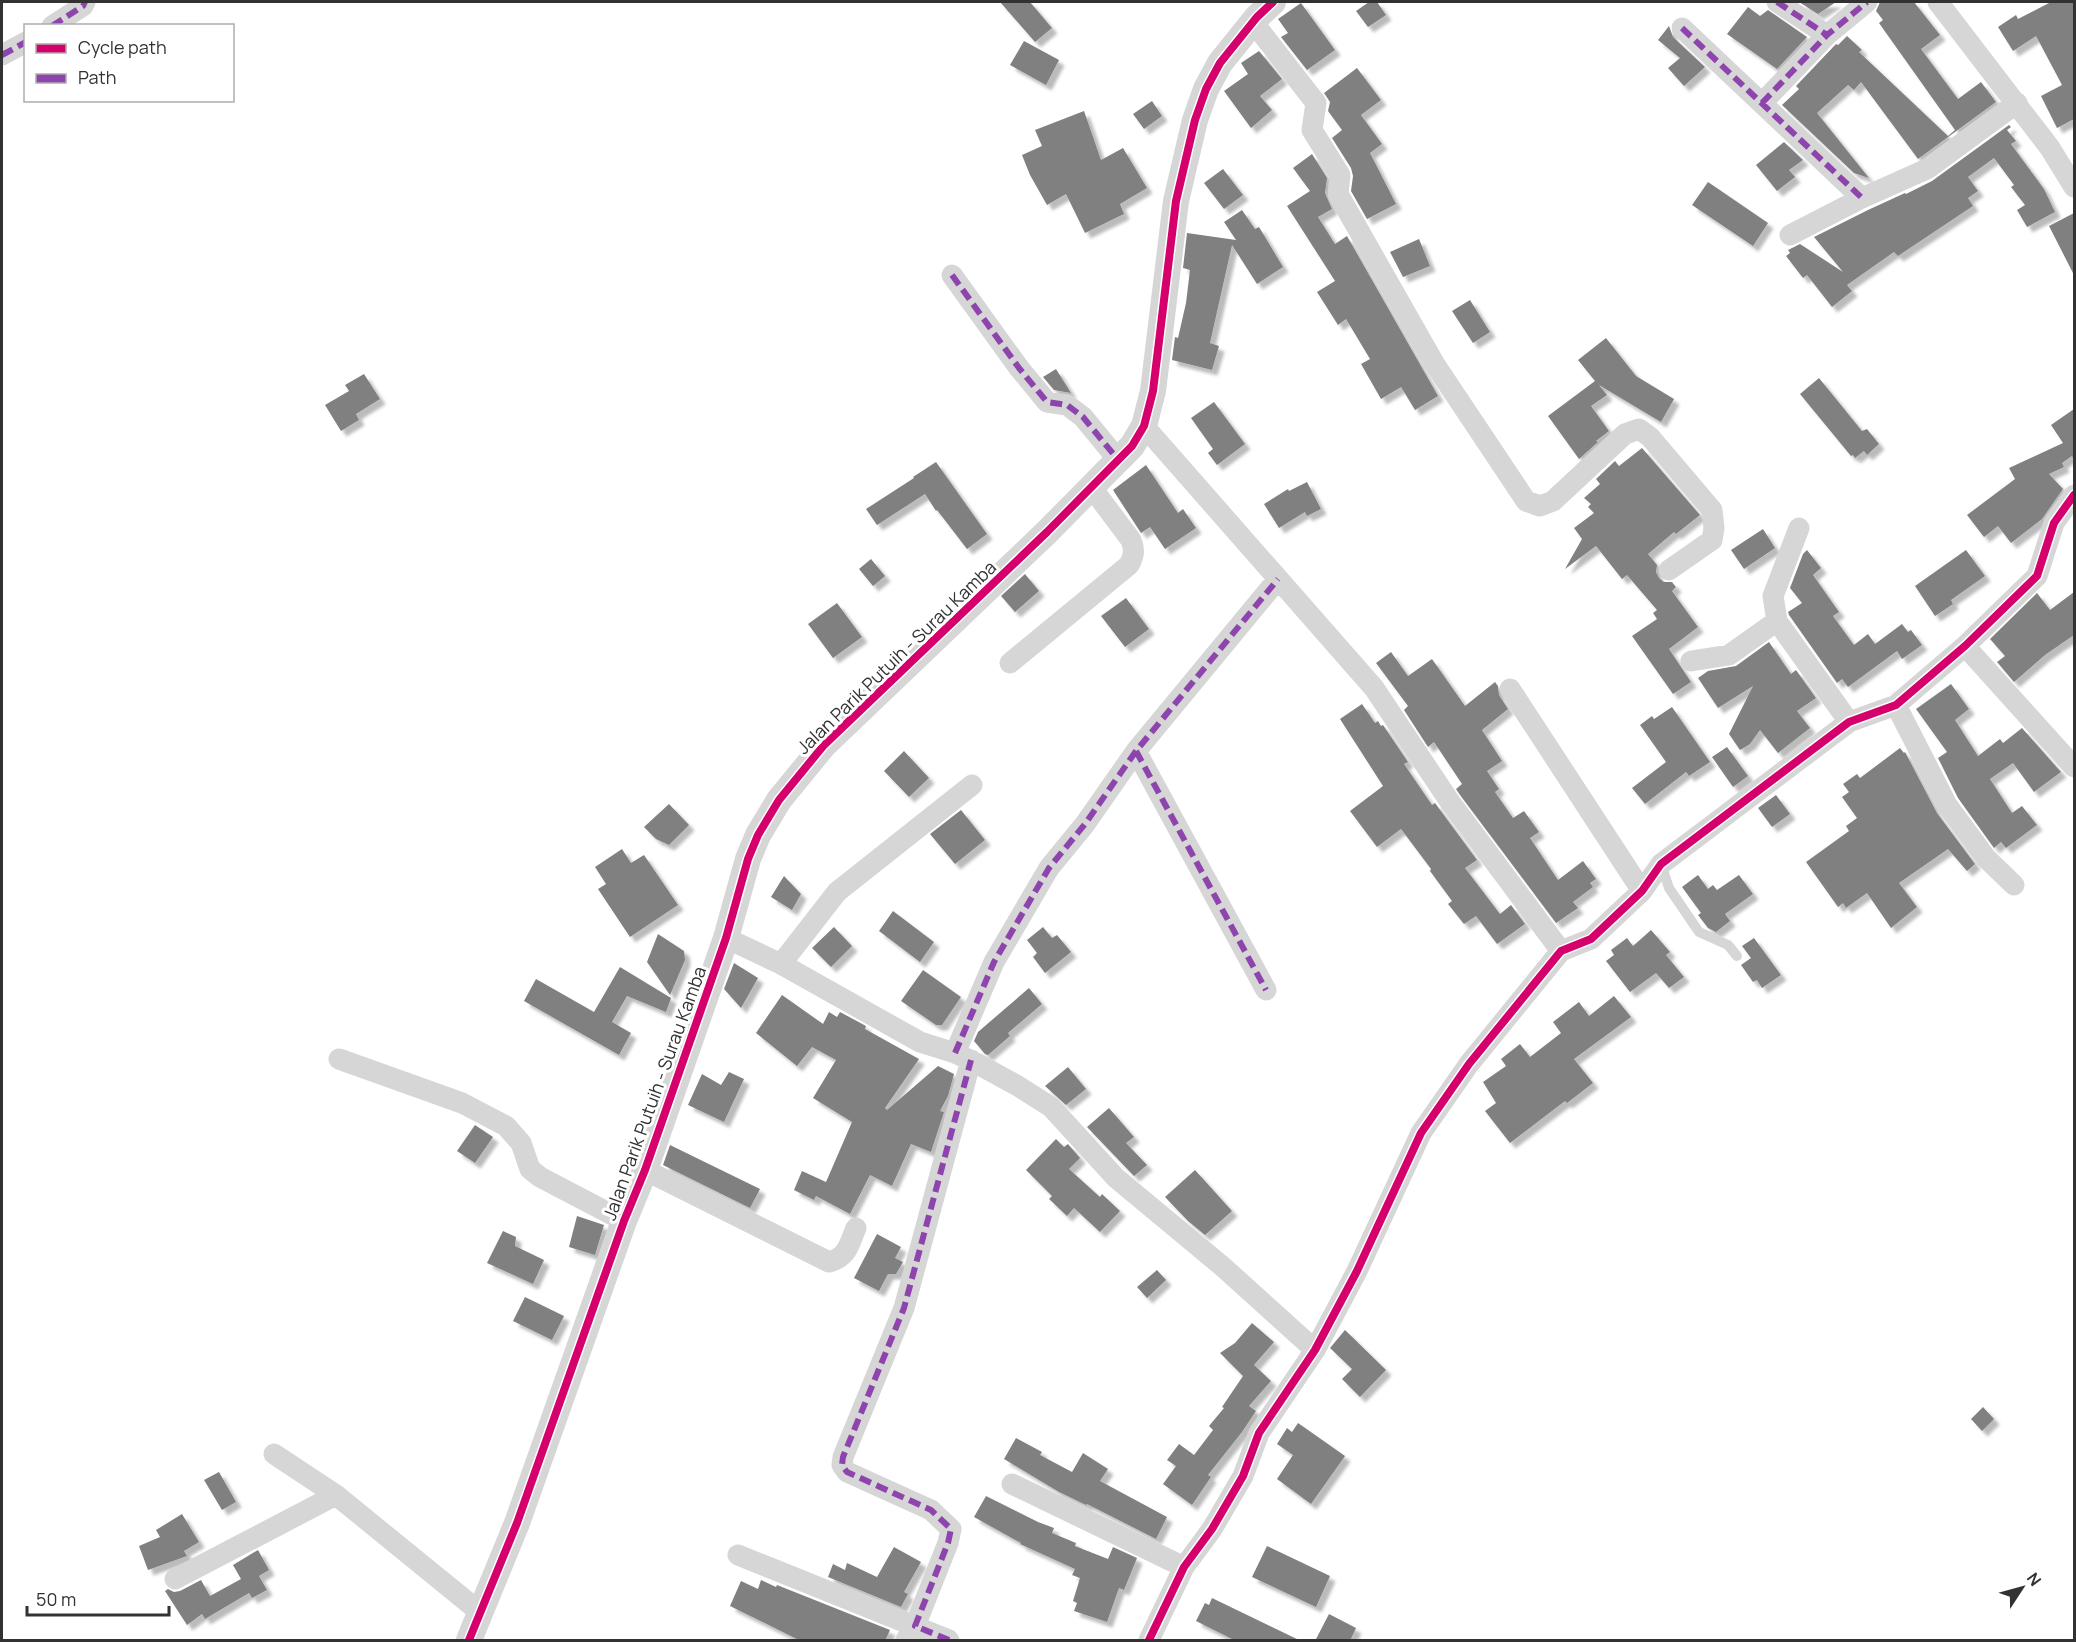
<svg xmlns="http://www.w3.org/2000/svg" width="2076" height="1642" viewBox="0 0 2076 1642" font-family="Manrope,sans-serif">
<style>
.building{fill:#808080;filter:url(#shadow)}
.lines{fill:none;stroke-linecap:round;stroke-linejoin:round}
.service{stroke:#d6d6d6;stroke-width:10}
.minor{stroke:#d6d6d6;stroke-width:21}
.tertiary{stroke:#d6d6d6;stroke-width:26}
.quiet{stroke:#8e44ad;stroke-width:6;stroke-dasharray:12 6;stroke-linecap:butt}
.cycleway-casing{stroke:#fff;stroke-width:11}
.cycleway{stroke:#d6006c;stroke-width:8}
.labels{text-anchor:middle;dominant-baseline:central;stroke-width:6;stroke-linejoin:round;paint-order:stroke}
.street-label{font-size:18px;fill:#323232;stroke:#fff}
</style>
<defs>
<filter id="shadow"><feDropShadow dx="5.5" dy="5.5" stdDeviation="1.5" flood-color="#0004"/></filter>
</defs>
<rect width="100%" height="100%" fill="#fff"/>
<path class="building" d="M1000,2H1030L1052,28L1035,42Z
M1369,2H1377L1386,15L1368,27L1356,11Z
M1799,2H1836L1818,14Z
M1880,2H1914L1940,35L1921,49L1958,99L1981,82L1996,102L1918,159L1861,82L1854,90L1848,85L1817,113L1869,178L1854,173L1782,105L1799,89L1796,86L1836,44L1838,45L1847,36L1862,50L1859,52L1948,136L1955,130L1879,23L1883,20L1876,11Z
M2051,2H2074V119L2057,128L2041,96L2062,85L2036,36L2013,51L1998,27L2016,15L2018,19Z
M1301,3L1335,50L1307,70L1281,37L1288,33L1278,19Z
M1748,7L1760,16L1768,10L1807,37L1777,69L1727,34Z
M1669,26L1673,37L1705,67L1684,86L1668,68L1680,58L1658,40Z
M1024,41L1059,60L1046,85L1010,65Z
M1259,51L1282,79L1260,96L1272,110L1251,128L1224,91L1248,74L1241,63Z
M1357,68L1381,100L1361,115L1382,144L1370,153L1396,204L1367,219L1351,191L1353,176L1351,168L1332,138L1342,130L1328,111L1330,102L1324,93Z
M1152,101L1162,116L1144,129L1133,114Z
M1084,111L1101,160L1123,148L1147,188L1120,204L1124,214L1085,233L1066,194L1047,205L1030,175L1022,155L1042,146L1035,130Z
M2009,125L2011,127L2007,130L2016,141L2011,144L2044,189L2055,212L2027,227L2017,210L2025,205L2011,187L2014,185L1994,158L1968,177L1978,191L1968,198L1973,206L1898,256L1894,252L1847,285L1852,291L1832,307L1807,275L1803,278L1786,256L1790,253L1788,250L1800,244L1843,272L1814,237L1868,210L1905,193L1906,194L1932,181Z
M1784,142L1803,160L1789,170L1795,177L1777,191L1756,165Z
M1312,154L1327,178L1325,193L1332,209L1318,217L1335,244L1347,236L1438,396L1415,410L1401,387L1381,399L1361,364L1370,359L1346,319L1338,325L1317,292L1335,281L1287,206L1310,191L1293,168Z
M1223,169L1243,195L1224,209L1204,183Z
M1708,182L1768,223L1753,246L1692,205Z
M1242,210L1255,229L1259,227L1283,267L1257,284L1232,245L1210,343L1219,346L1212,370L1172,360L1175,337L1178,338L1186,303L1190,270L1183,268L1187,233L1236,240L1224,222Z
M2074,213V275L2049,226Z
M1419,239L1430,266L1403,277L1390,252Z
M1470,300L1490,332L1473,343L1452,311Z
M1606,338L1636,376L1674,399L1661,422L1599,385L1607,395L1591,406L1609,431L1596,441L1598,442L1579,459L1548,416L1595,381L1578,360Z
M1056,369L1071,393L1054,390L1043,377Z
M364,374L380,399L356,414L359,420L341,431L325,405L349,391L345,385Z
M1819,378L1862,431L1867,429L1879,444L1867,455L1864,451L1855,458L1853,455L1851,456L1800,394Z
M1214,402L1245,444L1217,465L1208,453L1213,449L1191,418Z
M2074,409V460L2072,456L2062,463L2064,467L2049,474L2063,489L2042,519L2011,543L1998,526L1984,537L1967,515L2015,479L2009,468L2063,443L2051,425Z
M1642,448L1700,515L1676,534L1674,532L1648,554L1657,565L1656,572L1659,578L1664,582H1672L1676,587L1672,591L1698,627L1669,649L1691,682L1673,694L1632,636L1657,619L1653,613L1657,610L1627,575L1622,579L1596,546L1565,569L1582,539L1574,528L1594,513L1588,507L1591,504L1584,498L1600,484L1596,479L1615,461L1619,466Z
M936,462L987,534L967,549L937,510L936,511L925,494L877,525L866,509L914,478L913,477Z
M1146,465L1178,513L1183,509L1196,528L1165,549L1150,527L1141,533L1113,490Z
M1307,482L1321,509L1307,516L1305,512L1279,528L1264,504L1288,489L1289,491Z
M1763,529L1775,548L1744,569L1731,550Z
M1807,550L1821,568L1813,575L1839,612L1833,616L1854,645L1868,634L1875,644L1902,624L1908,632L1911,630L1922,645L1902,659L1897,651L1848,687L1842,679L1837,683L1789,615L1788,612L1802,603L1790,588L1803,554Z
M1966,550L1985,576L1951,600L1953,604L1935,616L1915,586Z
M871,559L885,576L873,586L859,569Z
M1025,574L1039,591L1015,612L1001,596Z
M2074,592V635L2045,655L2014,682L1997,662L2005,656L1990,639L2037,593L2050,610Z
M1126,598L1149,629L1125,647L1101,616Z
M837,603L862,637L833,658L808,624Z
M1769,642L1791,674L1796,670L1816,698L1797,711L1810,728L1778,753L1760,730L1750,744L1740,750L1729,734L1753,686L1718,708L1698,678L1708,671L1736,666Z
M1391,652L1408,676L1432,659L1465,706L1495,682L1498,686L1499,695L1508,709L1482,730L1502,761L1487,771L1499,789L1495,792L1513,818L1524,811L1539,832L1530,838L1558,880L1583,861L1596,879L1590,883L1593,887L1573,902L1578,908L1556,923L1460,795L1456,789L1462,784L1434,742L1428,747L1404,710L1408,706L1376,663Z
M1951,684L1969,709L1955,720L1978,756L2000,739L2003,743L2022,728L2061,772L2034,792L2013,763L1990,779L2012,813L2022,806L2037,825L2006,848L2001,842L1994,848L1958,798L1938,758L1947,752L1916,709Z
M1362,704L1375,723L1378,721L1381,726L1383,725L1408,762L1404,764L1432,805L1435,803L1477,860L1465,868L1500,914L1511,905L1525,924L1497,944L1476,916L1464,924L1448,904L1452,901L1430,871L1431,869L1401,829L1377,847L1350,811L1383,786L1340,719Z
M1672,707L1710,762L1689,776L1686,772L1645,804L1632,788L1666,762L1640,725L1652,716L1654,719Z
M1727,747L1748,776L1733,787L1712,757Z
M1900,748L1904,753L1905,752L1937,813L1975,864L1967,871L1948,849L1899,883L1917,907L1891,928L1867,893L1846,908L1843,903L1838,907L1806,862L1849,831L1846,826L1857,818L1842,797L1849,792L1843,784L1857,774L1860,778Z
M904,751L929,778L909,797L884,771Z
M1776,795L1790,814L1772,827L1758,808Z
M669,804L689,825L669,845L656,839L644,827Z
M961,810L985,840L955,864L930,834Z
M622,849L631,863L644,855L678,905L630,937L598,889L606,884L595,867Z
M1698,875L1708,889L1713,885L1717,890L1739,875L1753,894L1725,914L1730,921L1716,932L1708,928L1698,915L1701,913L1682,887Z
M784,876L801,894L792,910L771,897Z
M893,911L934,942L920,962L879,931Z
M834,927L852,946L831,967L812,948Z
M1043,927L1052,938L1057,935L1071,952L1045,973L1033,957L1037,953L1027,940Z
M1651,930L1670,952L1666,955L1684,977L1669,988L1656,973L1630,992L1606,961L1614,955L1611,950L1627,938L1633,946Z
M658,934L684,951L685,960L670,995L647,962Z
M1754,938L1781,975L1762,988L1757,980L1753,982L1741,965L1751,958L1742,946Z
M734,963L758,978L741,1008L724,989Z
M620,967L671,998L666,1012L627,996L612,1022L631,1033L619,1055L524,1001L536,979L594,1012Z
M923,970L961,997L942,1025H936L901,1001Z
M1029,988L1042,1004L1008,1033L1010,1036L988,1055L985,1054L974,1041L978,1032Z
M782,995L823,1024L829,1012L837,1017L840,1012L866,1026L865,1029L919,1059L885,1108L887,1110L938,1066L954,1074L948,1096L940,1111L944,1112L931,1152L911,1144L892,1186L870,1175L850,1214L816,1196L814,1200L794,1190L802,1171L826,1182L852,1122L813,1098L836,1060L812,1047L797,1066L756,1033Z
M1614,996L1631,1017L1574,1059L1593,1083L1567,1103L1565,1101L1510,1143L1485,1111L1496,1103L1483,1082L1506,1066L1501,1059L1520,1044L1530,1057L1561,1033L1553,1022L1579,1002L1589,1016Z
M1068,1067L1086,1089L1066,1105L1045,1086Z
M729,1072L744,1079L724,1122L688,1105L702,1074L721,1085Z
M1109,1108L1134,1137L1126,1143L1147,1165L1134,1176L1087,1127Z
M475,1125L493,1137L475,1163L457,1151Z
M1056,1139L1064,1147L1068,1144L1080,1158L1069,1169L1100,1197L1102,1194L1120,1211L1100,1232L1074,1208L1067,1216L1049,1199L1052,1196L1026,1170Z
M670,1145L760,1189L750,1208L663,1165Z
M1195,1170L1232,1211L1205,1235L1188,1221L1165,1197Z
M577,1216L604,1225L595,1255L569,1247Z
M503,1231L516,1237L515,1246L544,1260L533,1284L487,1263Z
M877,1234L901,1247L895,1258L903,1262L896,1274H888L879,1291L854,1278Z
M1157,1270L1166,1280L1147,1298L1137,1287Z
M525,1297L564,1316L552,1340L513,1321Z
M1252,1323L1274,1342L1254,1365L1271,1381L1249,1406L1256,1411L1242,1432L1208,1475L1211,1477L1192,1505L1163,1484L1176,1466L1167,1460L1179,1444L1194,1455L1213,1430L1209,1426L1224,1408L1222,1407L1243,1376L1220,1353L1235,1343Z
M1345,1330L1386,1370L1360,1397L1342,1379L1352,1369L1330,1348Z
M1983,1407L1994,1419L1982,1431L1971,1419Z
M1298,1423L1345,1456L1311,1504L1277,1479L1293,1455L1277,1444L1287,1428L1292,1432Z
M1016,1438L1042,1452L1040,1455L1072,1472L1083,1453L1108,1469L1100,1481L1167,1517L1156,1539L1087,1504L1086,1505L1059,1492L1004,1459Z
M219,1472L236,1502L222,1510L204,1480Z
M986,1496L1038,1522L1054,1528L1052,1533L1076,1543L1075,1546L1108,1559L1113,1547L1137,1558L1124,1590L1119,1588L1107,1622L1074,1611L1077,1603L1073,1601L1080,1578L1072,1575L1075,1569L1020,1544L1021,1543L974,1517Z
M182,1514L199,1542L184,1551L187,1556L148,1570L139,1546L160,1537L156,1530Z
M1267,1546L1330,1576L1316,1607L1252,1577Z
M894,1547L921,1562L904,1592L908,1594L901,1607L828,1577L833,1564L845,1570L847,1563L877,1577Z
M258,1550L269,1570L259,1576L267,1590L252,1598L249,1593L205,1619L202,1614L187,1625L165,1591L168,1589L174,1592L180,1591L201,1580L210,1596L241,1579L233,1565Z
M761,1580L776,1587L777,1585L890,1630L885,1641H801L730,1606L741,1581L758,1589Z
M1212,1598L1301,1641H1236L1196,1621L1205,1603L1209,1605Z
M1329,1614L1356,1628L1350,1641H1315Z"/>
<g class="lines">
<path class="service" d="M1661,864L1669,888L1699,932L1728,945L1737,956"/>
<path class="minor" d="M1777,2L1827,35
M1938,2L2050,148L2074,187
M1253,22L1316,103L1312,130L1340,175L1338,194L1434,363L1526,501L1540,506L1553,501L1625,434L1639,429L1650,437L1712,510L1714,528L1712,540L1669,570
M52,26L83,6L85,2
M1682,28L1862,198
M2,55L26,42
M1762,103L1827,35L1867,2
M1790,235L1862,198L1927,169L2017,103
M952,275L1019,368L1047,402L1067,405L1083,417L1119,461
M1144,426L1374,688L1450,802L1561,951
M1799,528L1773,596L1777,621L1849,722
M1965,646L2074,767
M1691,661L1729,655L1777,621
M1010,663L1129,565C1134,556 1135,550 1131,540L1092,488
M1510,689L1642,891
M1896,705L1947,805L1986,858L2014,885
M1136,751L1266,990
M726,938L781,964L920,1042L955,1053L976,1063L1018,1086L1051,1107L1116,1178L1222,1266L1315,1350
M781,964L837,892L972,785
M955,1053L994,962L1049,868L1085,824L1136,751L1278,579
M339,1059L462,1103L506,1126L521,1143L530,1169L540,1177L624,1221
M645,1170L829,1262C848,1257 849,1244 856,1228
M274,1454L336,1495L481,1613
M1012,1484L1184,1567
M738,1555L949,1640
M175,1579L336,1495
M906,1640L915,1626L948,1543L951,1529L931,1510L847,1472L842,1465L843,1457L904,1308L971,1060
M1149,1640L1184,1567L1212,1529L1243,1476L1259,1433L1315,1350L1357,1271L1421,1133L1469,1064L1561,951L1591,939L1642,891L1661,864L1849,722L1896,705L1965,646L2037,576L2054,523L2074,495"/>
<path class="tertiary" d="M469,1640L517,1523L624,1221L645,1170L726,938L748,859L758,835L779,800L824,745L1047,532L1132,446L1144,426L1153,391L1176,201L1195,120L1206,89L1220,63L1257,17L1273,2"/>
<path class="quiet" d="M1777,2L1827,35
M52,26L83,6L85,2
M1682,28L1862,198
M2,55L26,42
M1762,103L1827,35L1867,2
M952,275L1019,368L1047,402L1067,405L1083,417L1119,461
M1136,751L1266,990
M955,1053L994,962L1049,868L1085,824L1136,751L1278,579
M949,1640L915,1626L948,1543L951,1529L931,1510L847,1472L842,1465L843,1457L904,1308L971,1060"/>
<defs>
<path id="cycleway" d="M469,1640L517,1523L624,1221L645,1170L726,938L748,859L758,835L779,800L824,745L1047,532L1132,446L1144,426L1153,391L1176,201L1195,120L1206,89L1220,63L1257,17L1273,2
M1149,1640L1184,1567L1212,1529L1243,1476L1259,1433L1315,1350L1357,1271L1421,1133L1469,1064L1561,951L1591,939L1642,891L1661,864L1849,722L1896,705L1965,646L2037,576L2054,523L2074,495"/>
</defs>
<use href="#cycleway" class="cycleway-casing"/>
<use href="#cycleway" class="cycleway"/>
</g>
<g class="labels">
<g class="street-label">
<text transform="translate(896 657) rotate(-44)">Jalan Parik Putuih - Surau Kamba</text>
<text transform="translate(654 1093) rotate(-70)">Jalan Parik Putuih - Surau Kamba</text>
</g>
</g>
<rect width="2076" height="1642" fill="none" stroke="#323232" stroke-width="6"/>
<rect x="24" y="24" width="210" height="78" fill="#ffffff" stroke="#adadad" stroke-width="1.5"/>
<rect x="36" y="44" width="30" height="9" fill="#d6006c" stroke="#adadad" stroke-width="1.5"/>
<text x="78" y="54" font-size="18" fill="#323232">Cycle path</text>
<rect x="36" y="74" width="30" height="9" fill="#8e44ad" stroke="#adadad" stroke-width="1.5"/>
<text x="78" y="84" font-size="18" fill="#323232">Path</text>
<g transform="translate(2022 1588) rotate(54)" stroke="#ffffff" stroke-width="4.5" paint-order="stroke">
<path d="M0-4.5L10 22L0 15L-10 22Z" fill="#323232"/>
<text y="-9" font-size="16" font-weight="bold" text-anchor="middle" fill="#323232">N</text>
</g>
<path d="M27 1606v9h142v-9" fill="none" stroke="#323232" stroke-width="3"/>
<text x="36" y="1606" font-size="18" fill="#323232" stroke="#ffffff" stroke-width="4.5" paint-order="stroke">50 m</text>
</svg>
